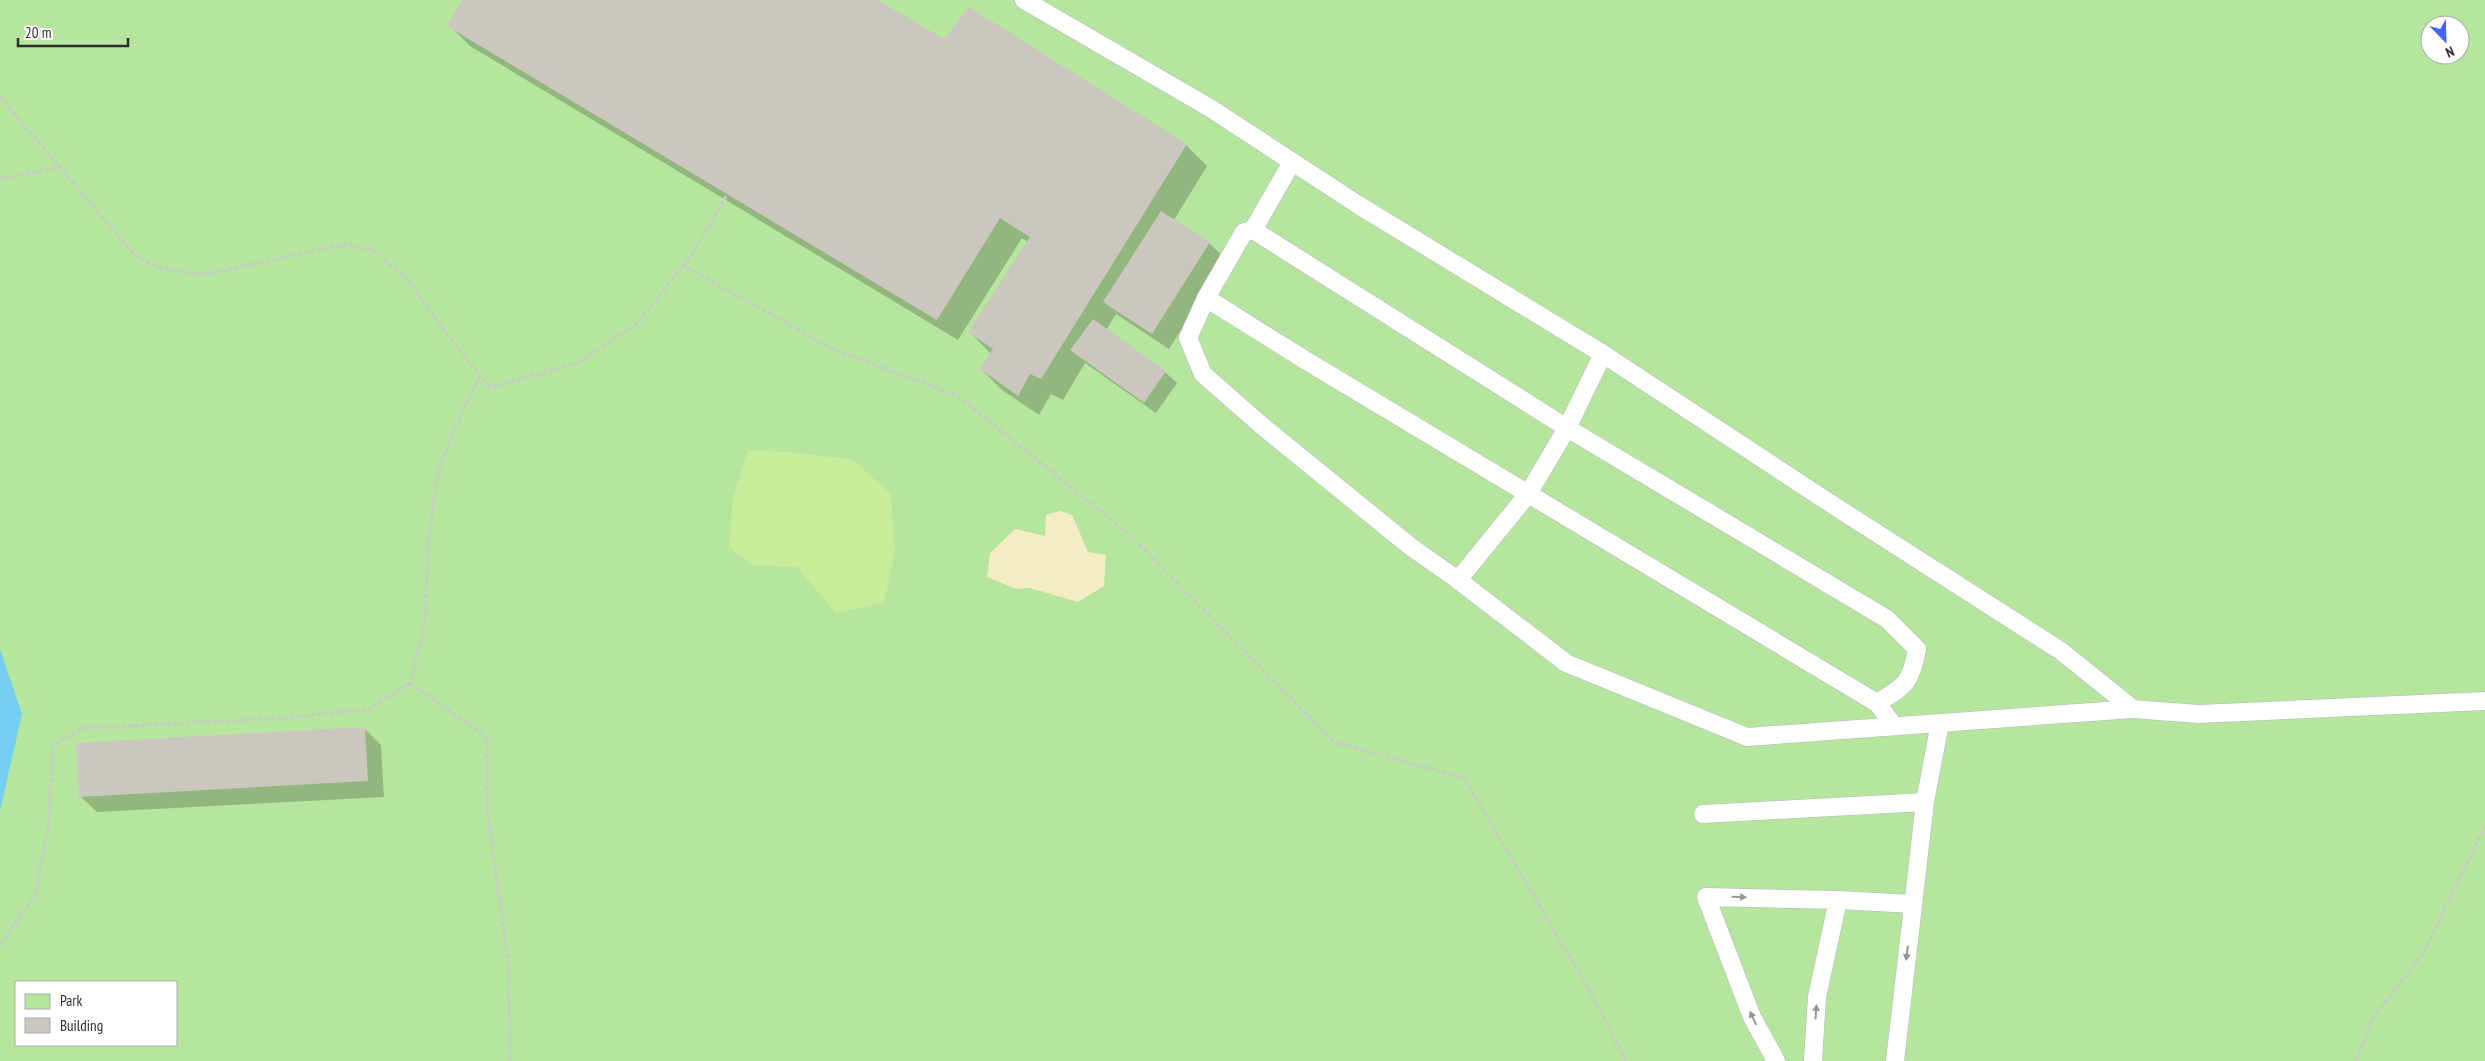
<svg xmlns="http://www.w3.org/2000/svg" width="2485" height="1061" viewBox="0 0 2485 1061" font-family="'PT Sans Narrow',sans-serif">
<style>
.green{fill:#b6e59e;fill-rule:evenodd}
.sand{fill:#f3ecc5}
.pitch{fill:#c9ec9a}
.water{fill:#75cff0}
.shadow{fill:#0003}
.building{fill:#cbc7bf}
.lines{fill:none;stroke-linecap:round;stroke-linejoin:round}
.service-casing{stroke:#b4b7c1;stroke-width:19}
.path{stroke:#c9c9c9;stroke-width:3;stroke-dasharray:4 2.5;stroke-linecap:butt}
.service{stroke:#fff;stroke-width:18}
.oneway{fill:#969696}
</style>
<rect width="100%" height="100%" fill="#efe9e1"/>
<path class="green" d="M0,0H2485V1061H0ZM2430,25H2460V55H2430ZM16,982H176V1045H16Z"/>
<path class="sand" d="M1060,511L1072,515L1088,552L1106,555L1104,586L1078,602L1030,588L1016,589L987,577L990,553L1015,529L1045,536L1046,515Z"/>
<path class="pitch" d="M748,450L800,453L853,460L891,494L895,554L883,603L836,613L797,567L751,565L729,547L733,497Z"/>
<path class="water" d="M0,649L22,714L0,811Z"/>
<path class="shadow" d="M463,0H876L945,41L1186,145L1207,166L1174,220L1209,243L1226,259L1169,349L1116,314L1106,330L1165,372L1177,383L1156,413L1085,363L1063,400L1051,394L1039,415L1002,390L981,369L991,354L970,332L1028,242L1022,238L958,340L470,46L449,25Z
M365,729L381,745L384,797L97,812L80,796Z"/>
<path class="building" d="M462,0H878L944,39L969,7L1187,144L1041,379L1030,374L1018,396L980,369L993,349L968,332L1030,237L1000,218L937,320L447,26Z
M1161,211L1210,242L1152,334L1103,302Z
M1093,319L1166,371L1144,403L1070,350Z
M365,727L368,781L79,797L76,743Z"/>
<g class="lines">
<defs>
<path id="service" d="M1024,0L1210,108L1360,206L1603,354L1839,509L2061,651L2133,709L2198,714L2485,701
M1253,230L1292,162
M1206,298L1305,360L1877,703L1894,726
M1603,354L1567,428L1528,494L1458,580L1411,547L1261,425L1203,374L1188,338L1206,298L1244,232L1253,230L1567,428L1887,619L1917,649C1911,683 1905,686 1877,703
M1458,580L1566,663L1747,737L2133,709
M1703,814L1925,802
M1776,1061L1752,1017L1706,897L1838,900L1913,904
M1813,1061L1817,997L1838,900
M1895,1061L1925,802L1940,723"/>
</defs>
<use href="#service" class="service-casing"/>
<path class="path" d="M0,97L134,254L157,267L202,275L347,244L375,251L407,279L449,337L490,387L577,363L637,324L693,253L726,196
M0,179L59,167
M683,265L833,349L958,396L1130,535L1334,742L1464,778L1588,988L1626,1061
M410,683L487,738V810L509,967L510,1061
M0,945L35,896L48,830L53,745L83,728L286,718L370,709L410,683L425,624L428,542L438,473L454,429L481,374
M2356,1061L2373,1018L2424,952L2485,826"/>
<use href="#service" class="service"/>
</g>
<defs><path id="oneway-solid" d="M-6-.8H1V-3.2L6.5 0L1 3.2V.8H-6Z" transform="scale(1.25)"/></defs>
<g class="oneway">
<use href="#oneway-solid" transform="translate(1739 897) rotate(1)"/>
<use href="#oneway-solid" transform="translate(1907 953) rotate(97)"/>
<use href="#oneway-solid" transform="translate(1816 1012) rotate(-86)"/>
<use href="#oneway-solid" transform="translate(1753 1018) rotate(-115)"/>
</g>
<rect x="15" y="981" width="162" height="65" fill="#ffffff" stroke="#ababab"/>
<rect x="25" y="994" width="25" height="15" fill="#b6e59e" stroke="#ababab"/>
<text x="60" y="1006" font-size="15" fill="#2e2e2e">Park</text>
<rect x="25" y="1018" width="25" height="15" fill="#cbc7bf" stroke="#ababab"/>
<text x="60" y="1031" font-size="15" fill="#2e2e2e">Building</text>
<g transform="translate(2445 40) rotate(157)"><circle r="24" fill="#ffffff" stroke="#ababab"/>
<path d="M0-4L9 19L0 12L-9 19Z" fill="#4264fb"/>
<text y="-8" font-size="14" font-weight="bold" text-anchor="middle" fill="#2e2e2e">N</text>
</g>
<path d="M18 38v8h110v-8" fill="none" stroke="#2e2e2e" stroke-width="2.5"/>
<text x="25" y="38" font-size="15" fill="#2e2e2e" stroke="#ffffff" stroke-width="4" paint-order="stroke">20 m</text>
</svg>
